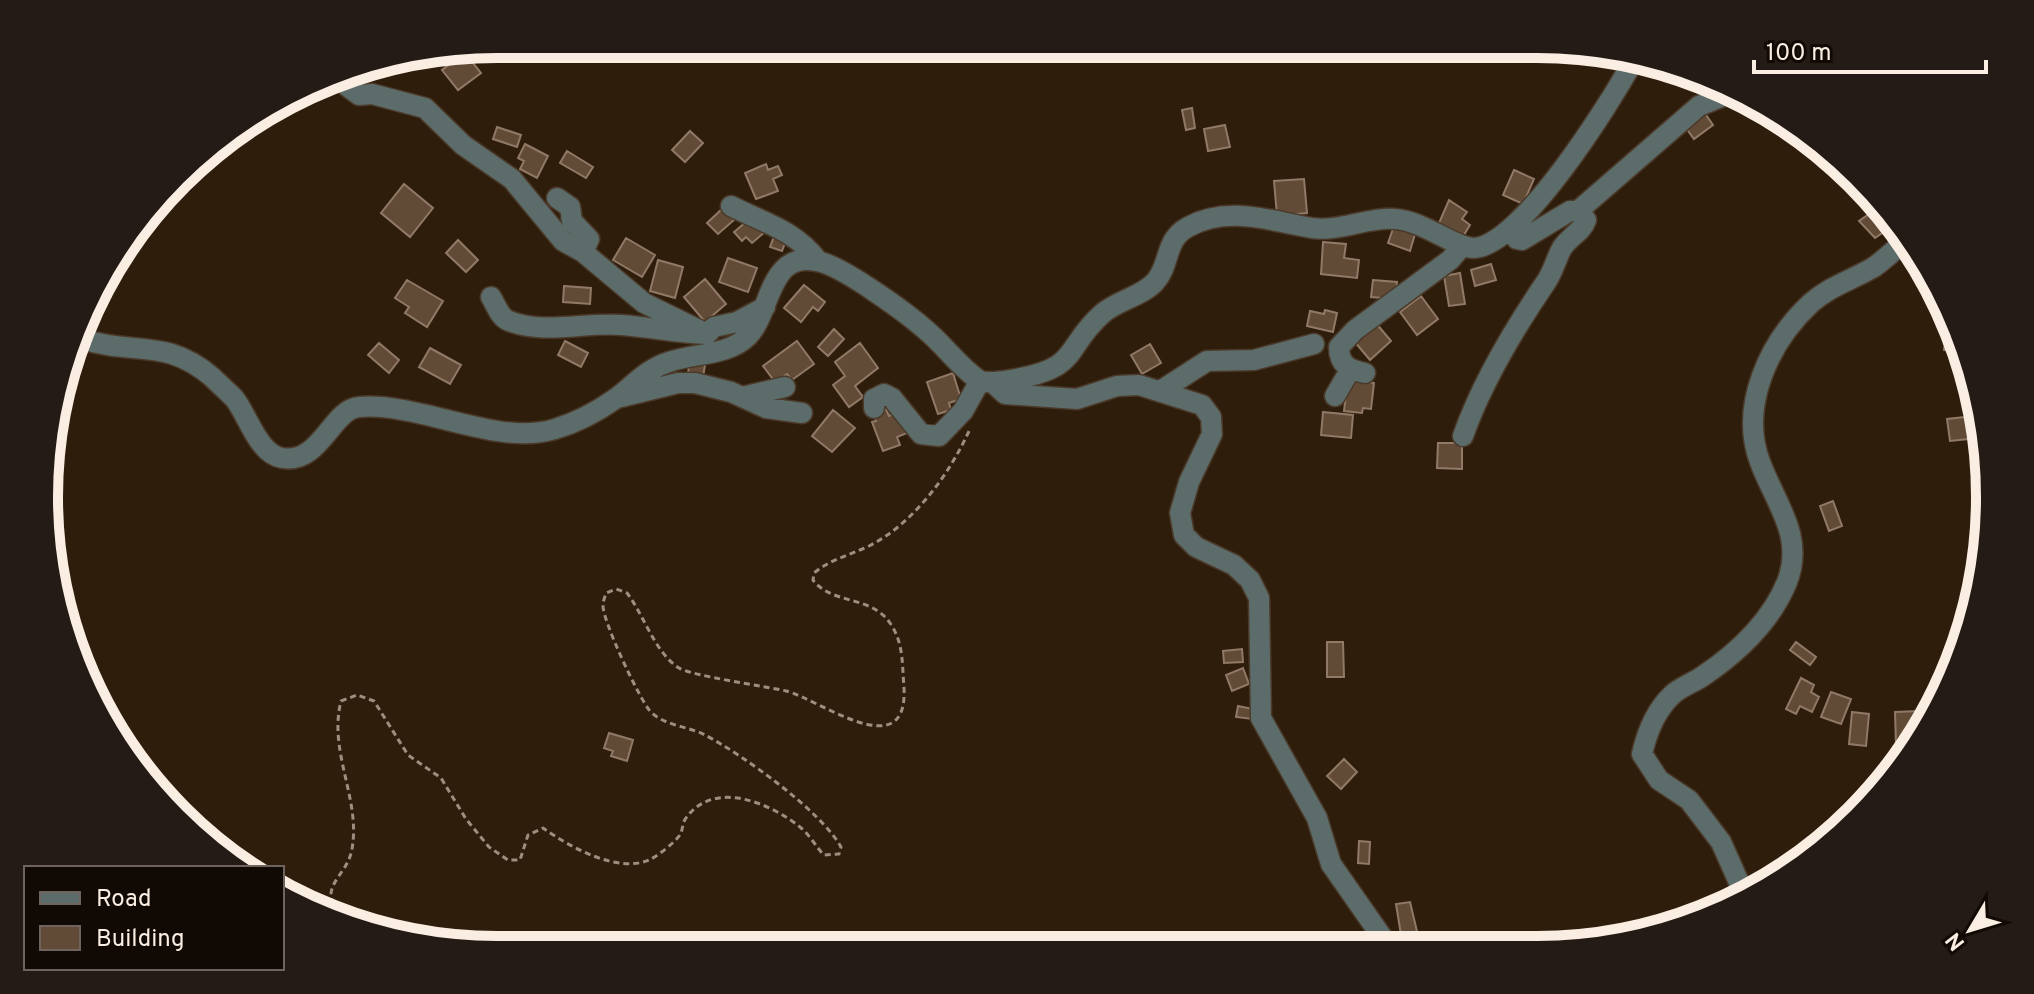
<svg xmlns="http://www.w3.org/2000/svg" width="2034" height="994" viewBox="0 0 2034 994" font-family="Overpass,sans-serif">
<style>
.building{fill:#614b37;stroke:#907966;stroke-width:2}
.lines{fill:none;stroke-linecap:round;stroke-linejoin:round}
.minor-casing{stroke:#4b3a2a;stroke-width:23}
.path{stroke:#9d8e80;stroke-width:3;stroke-dasharray:6 4;stroke-linecap:butt}
.minor{stroke:#5c6c6a;stroke-width:20}
.rim{fill:none;stroke:#faede2;stroke-width:10}
</style>
<rect width="100%" height="100%" fill="#2f1d0c"/>
<path class="building" d="M465,53L481,73L458,90L442,70Z
M1192,108L1195,128L1186,130L1182,110Z
M1702,109L1713,125L1694,139L1683,124Z
M1225,125L1230,147L1208,151L1204,129Z
M497,127L521,135L517,147L493,139Z
M690,131L703,143L685,162L672,150Z
M525,144L548,156L537,178L520,169L524,161L518,158Z
M567,151L593,167L586,178L560,163Z
M766,164L768,170L778,166L782,175L773,179L778,191L756,199L745,173Z
M1514,170L1534,179L1523,204L1503,195Z
M1304,179L1307,213L1277,216L1274,181Z
M404,184L433,208L410,237L381,213Z
M1449,200L1467,212L1462,219L1470,225L1462,238L1439,223Z
M723,208L734,220L718,234L707,223Z
M1878,208L1891,227L1875,238L1859,221Z
M753,216L766,231L752,243L746,237L742,241L734,232Z
M1394,226L1415,234L1410,251L1388,243Z
M776,231L788,235L782,251L770,247Z
M626,238L655,255L642,277L613,260Z
M458,240L478,260L466,272L446,253Z
M1323,242L1346,244L1344,258L1359,260L1357,278L1321,274Z
M728,258L757,268L748,292L719,282Z
M658,260L683,267L675,298L650,291Z
M1491,264L1496,280L1475,286L1471,270Z
M1460,273L1465,304L1449,306L1444,276Z
M705,279L726,304L705,322L684,297Z
M407,280L443,301L427,327L405,313L409,307L395,298Z
M1373,280L1397,282L1395,299L1371,297Z
M804,285L825,302L818,311L813,307L801,322L784,308Z
M564,286L591,288L590,304L563,302Z
M1421,296L1438,319L1417,335L1400,312Z
M1325,310L1337,313L1333,332L1307,326L1310,311L1324,314Z
M1948,320L1956,324L1959,352L1944,350Z
M1375,322L1391,341L1370,360L1354,341Z
M834,329L844,339L828,356L818,347Z
M565,341L588,353L581,367L558,355Z
M797,341L814,364L792,380L787,374L775,382L763,366Z
M379,343L399,360L389,373L368,355Z
M860,343L878,368L855,386L863,397L849,407L833,385L845,376L835,362Z
M1150,344L1161,363L1142,374L1131,355Z
M430,348L461,365L450,384L419,367Z
M689,363L705,365L703,377L688,375Z
M953,373L961,399L949,403L951,410L938,414L927,382Z
M1348,377L1374,383L1371,409L1363,408L1362,413L1344,411Z
M886,409L889,416L899,412L907,433L897,437L900,445L883,451L872,422L876,421L873,413Z
M833,410L855,428L832,452L812,436Z
M1323,412L1353,415L1351,438L1321,435Z
M1974,416L1978,438L1950,441L1947,419Z
M1438,443H1462V469L1437,468Z
M1833,501L1842,526L1829,531L1820,506Z
M1327,642H1343L1344,677H1327Z
M1796,642L1816,657L1810,665L1790,650Z
M1242,649L1243,662L1224,663L1223,651Z
M1243,668L1249,684L1232,691L1226,675Z
M1801,678L1814,685L1811,692L1819,697L1812,712L1800,706L1796,714L1786,709Z
M1831,692L1851,699L1841,724L1821,717Z
M1238,706L1253,709L1252,719L1236,717Z
M1919,711L1920,733L1913,744L1896,745L1895,712Z
M1852,712L1869,714L1866,746L1849,744Z
M609,733L633,740L627,761L611,756L613,751L604,748Z
M1344,759L1357,772L1341,789L1327,776Z
M1359,841L1370,842L1369,864L1358,863Z
M1410,902L1420,944L1403,947L1396,904Z
M1590,931L1595,937L1602,932L1610,942L1579,946L1573,939L1578,934L1582,938Z"/>
<g class="lines">
<defs>
<path id="minor" d="M342,73L347,86L359,95L372,94L425,108L463,145L512,179L563,241L583,252L644,303L707,334
M557,198L570,207L572,221L589,239L583,252
M731,206C764,223 795,230 818,261
M1578,211L1699,106L1728,94
M491,297C496,305 500,318 509,321C545,335 584,322 621,325C649,327 677,333 707,334L714,327L737,322L765,307
M82,339C134,356 165,337 212,377C219,384 227,391 234,398C248,415 258,454 282,458C320,465 332,409 359,407C422,402 496,447 555,429C575,423 598,411 615,399C633,386 646,369 669,362C694,353 728,356 748,336C772,312 768,247 821,262C846,269 907,313 927,331C946,347 959,367 980,381C991,384 1004,381 1016,379C1082,367 1063,348 1103,313C1119,300 1142,296 1155,282C1171,264 1164,240 1188,227C1228,205 1271,221 1312,228C1340,232 1367,217 1395,219C1424,221 1455,248 1474,248C1521,246 1610,103 1632,63
M1365,373C1349,370 1339,365 1339,347L1355,330L1450,260L1462,246
M992,382L1005,394L1077,399L1117,386L1139,385L1202,405L1211,417L1212,434L1189,482L1180,513L1184,535L1196,547L1234,565L1250,580L1259,598L1261,718L1317,818L1331,864L1389,947
M1162,390L1207,361L1254,360L1314,344
M1335,396L1350,370
M621,397L678,383H695L731,392L766,408L802,413
M742,397L785,387
M874,408V399L884,394L892,398L921,434L939,436L963,411L980,381
M1463,436C1482,382 1514,329 1546,282C1553,272 1556,259 1562,248C1569,237 1582,232 1586,220L1578,211H1570L1522,240L1517,239L1511,229
M1745,896L1721,842L1689,800L1659,780L1642,754C1647,732 1655,711 1672,695C1680,687 1693,683 1703,676C1737,653 1771,621 1787,582C1805,536 1775,503 1760,462C1739,406 1769,342 1811,303C1830,286 1852,280 1874,267C1884,260 1893,251 1902,244"/>
</defs>
<use href="#minor" class="minor-casing"/>
<path class="path" d="M345,920C312,887 347,879 352,849C361,799 328,752 341,701L357,695L374,701L408,755L441,778L466,819L489,847L508,860H520L528,835L543,828C570,847 619,875 651,859C659,855 675,842 680,835C683,830 682,823 686,818C714,779 770,803 800,827C810,835 816,847 824,855L839,854L841,847C821,811 743,755 705,735C688,726 664,726 650,711C640,700 602,620 603,605C603,601 605,597 606,593L616,589L627,593C644,615 655,653 679,668C692,676 765,686 786,691C819,699 908,767 904,688C902,665 904,643 890,623C871,595 832,605 813,580L814,573C831,559 850,555 869,546C913,524 949,475 969,431"/>
<use href="#minor" class="minor"/>
</g>
<path d="M0 0H2034V994H0ZM497 58H1537A439 439 0 0 1 1976 497V497A439 439 0 0 1 1537 936H497A439 439 0 0 1 58 497V497A439 439 0 0 1 497 58Z" fill="#241b16" fill-rule="evenodd"/>
<path class="rim" d="M497 58H1537A439 439 0 0 1 1976 497V497A439 439 0 0 1 1537 936H497A439 439 0 0 1 58 497V497A439 439 0 0 1 497 58Z"/>
<rect x="24" y="866" width="260" height="104" fill="#110904" stroke="#6e645d" stroke-width="2"/>
<rect x="40" y="892" width="40" height="12" fill="#5c6c6a" stroke="#6e645d" stroke-width="2"/>
<text x="96" y="906" font-size="24" fill="#faede2">Road</text>
<rect x="40" y="926" width="40" height="24" fill="#614b37" stroke="#6e645d" stroke-width="2"/>
<text x="96" y="946" font-size="24" fill="#faede2">Building</text>
<g transform="translate(1970 930) rotate(232)" stroke="#110904" stroke-width="6" paint-order="stroke">
<path d="M0-6L14 30L0 20L-14 30Z" fill="#faede2"/>
<text y="-12" font-size="22" font-weight="bold" text-anchor="middle" fill="#faede2">N</text>
</g>
<path d="M1754 60v12h232v-12" fill="none" stroke="#faede2" stroke-width="4"/>
<text x="1766" y="60" font-size="24" fill="#faede2" stroke="#110904" stroke-width="6" paint-order="stroke">100 m</text>
</svg>
